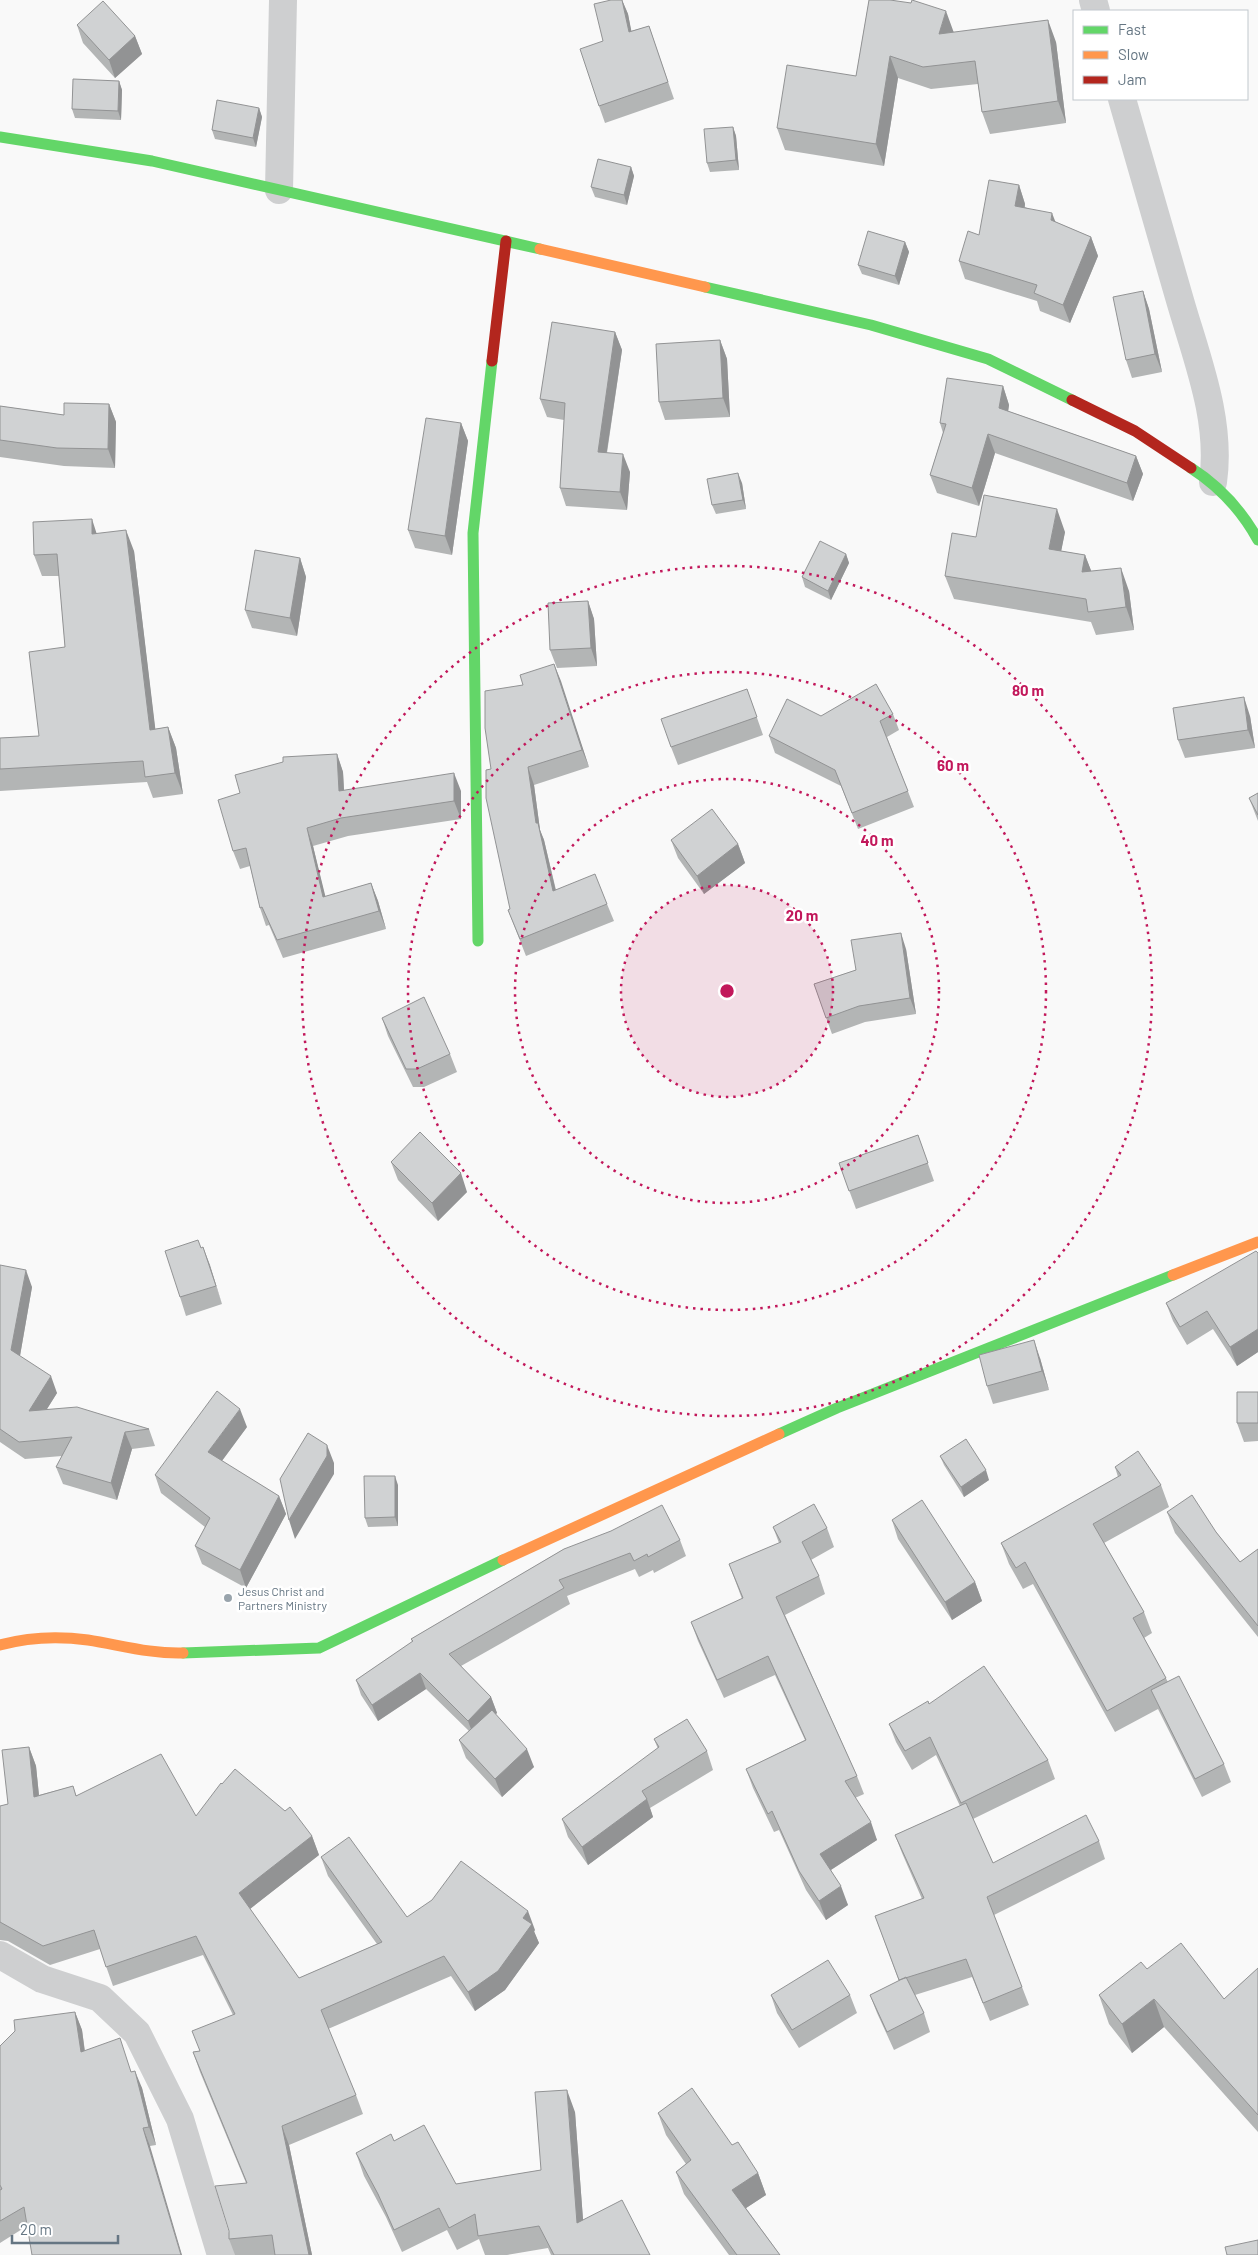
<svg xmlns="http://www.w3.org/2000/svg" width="1258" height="2255" viewBox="0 0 1258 2255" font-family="Barlow,sans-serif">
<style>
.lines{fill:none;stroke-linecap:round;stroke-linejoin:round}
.street{stroke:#cecfd0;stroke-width:28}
.fast{stroke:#63d668;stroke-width:11}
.slow{stroke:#ff974d;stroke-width:11}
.jam{stroke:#b3261e;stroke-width:11}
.wall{fill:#b3b5b5}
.shaded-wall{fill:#929394}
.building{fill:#d0d2d3;stroke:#929394}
.ring{fill:none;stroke:#c2185b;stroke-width:2.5;stroke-dasharray:2.5 5}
.poi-dot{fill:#99a4ac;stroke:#fff;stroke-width:2}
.labels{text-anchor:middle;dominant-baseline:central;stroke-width:5;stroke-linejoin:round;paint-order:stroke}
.poi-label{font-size:12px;fill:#657683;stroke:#fff;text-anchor:start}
.centre{fill:#c2185b;stroke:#fff;stroke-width:2.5}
.ring-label{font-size:15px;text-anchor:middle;font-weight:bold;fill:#c2185b;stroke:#fff;stroke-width:5;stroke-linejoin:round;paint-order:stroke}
</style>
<rect width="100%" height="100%" fill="#f9f9f9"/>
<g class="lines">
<path class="street" d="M1093,0L1096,11
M1122,99C1141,165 1160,231 1179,297C1196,357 1222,419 1213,482
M279,190L283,0
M0,1955L42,1979L100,1998L137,2033L180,2119L221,2255"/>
<path class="fast" d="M0,137L152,161L540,249
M705,287L871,325L988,359L1072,400
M1191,468C1219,486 1242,511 1258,540
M478,941L473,533L492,361
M779,1434L837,1408L1173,1275
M183,1653L319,1648L503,1560"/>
<path class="slow" d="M540,249L705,287
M1173,1275L1258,1242
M503,1560L779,1434
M0,1645C29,1637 59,1636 88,1640C120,1645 151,1654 183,1653"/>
<path class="jam" d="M492,361L506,241
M1072,400L1135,431L1191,468"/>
</g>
<path class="wall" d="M622,0L628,14L631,31L649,26L674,99L605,123L599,106L603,41Z
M869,0L954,32L1056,42L1066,123L990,134L982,112L978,84L931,89L898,78L884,166L785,150L777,128L856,76Z
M77,25L135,36L142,54L115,78L83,43Z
M119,81L122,90L121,120L75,118L72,109Z
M259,108L262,117L256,147L215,139L212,130Z
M733,127L736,136L739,170L710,172L707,163Z
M631,167L634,176L627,205L595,197L591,187Z
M1019,185L1025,204V207L1056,222L1091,237L1098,256L1070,323L1040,311L1037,301L965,279L959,261Z
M905,242L909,252L899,285L862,274L858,265Z
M1143,291L1149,309L1162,372L1132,378L1126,360Z
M615,332L622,350L607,453L630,472L627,510L566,506L560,488L564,420L547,417L540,399Z
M720,340L727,359L730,417L665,420L659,402Z
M1003,386L1009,405L1008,411L1136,456L1143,474L1133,501L995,453L979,506L937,493L930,475L943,433L940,423Z
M109,404L116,422L115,468L64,466L0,457V406L64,415Z
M461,423L468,441L452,555L415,548L408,530Z
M742,483L746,509L716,514L712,505Z
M1065,532L1061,551L1085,555L1091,571L1129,591L1134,630L1096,635L1091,622L954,599L945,576L976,537Z
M97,534L134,551L155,729L168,727L176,748L183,794L153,798L147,782L0,791V738L39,736L65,647L59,576H42L34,555Z
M846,554L849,563L831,600L805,587L802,577Z
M300,558L306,577L297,636L252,628L245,610Z
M588,601L594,619L597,666L557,668L550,650Z
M554,664L589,767L534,785L540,830L544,840L556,890L607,904L614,921L526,956L508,910L510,909L523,685Z
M747,689L763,735L678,765L671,747Z
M893,714L899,730L887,737L914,807L858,829L841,786L775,753L769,736L821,716Z
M1250,716L1255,748L1185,758L1178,740Z
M337,754L343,772L344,790L461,791V819L348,836L313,846L325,897L371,883L378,901L386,929L283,958L269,925L266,926L260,908L250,866L240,869L233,851L240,793Z
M1258,793V821L1249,798Z
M671,840L738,844L745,863L704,894L678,858Z
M906,949L916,1014L865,1022L832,1034L814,984L856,970Z
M382,1018L450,1054L457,1072L424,1087H413L388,1036Z
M918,1135L934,1181L856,1209L839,1163Z
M391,1162L467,1192L438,1221L398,1180Z
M203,1247L222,1304L186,1316L180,1297Z
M1258,1253V1352L1237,1366L1213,1329L1187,1345L1173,1321L1166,1303Z
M0,1265L32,1287L20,1356L57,1393L47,1409L149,1429L155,1446L132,1449L117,1500L63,1484L56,1467L62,1456L25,1459L0,1442Z
M1040,1358L1049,1390L993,1404L987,1386Z
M1258,1392V1441L1244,1442L1237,1423Z
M247,1427L222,1461L279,1496L286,1514L246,1588L202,1564L195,1546L205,1527L161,1493L155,1475Z
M940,1456L989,1480L964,1497L944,1465Z
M1115,1467L1161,1485L1169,1507L1104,1543L1144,1612L1152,1633L1144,1638L1168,1682L1224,1764L1231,1782L1202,1797L1158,1709L1115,1732L1033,1584L1023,1589L1009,1564L1001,1543L1118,1477Z
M398,1485V1526L368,1527L365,1518Z
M1167,1512L1216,1532L1240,1562L1258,1549V1637L1175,1533Z
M892,1520L975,1582L982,1601L952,1620L898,1539Z
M773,1527L827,1528L834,1547L811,1560L819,1576L825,1594L785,1615L857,1776L864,1794L855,1798L877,1840L831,1870L848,1905L826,1920L806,1890L779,1830L774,1832L753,1788L746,1769L805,1740L775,1675L724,1698L698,1641L691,1622L742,1599L729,1564L779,1543Z
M680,1540L686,1556L654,1573L653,1570L639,1577L635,1569L567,1596L570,1604L461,1666L491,1697L497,1713L495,1714L534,1767L502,1797L466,1758L459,1740L469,1731L426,1689L378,1721L361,1695L356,1680L412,1642L411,1639L564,1549Z
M929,1704L1048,1760L1055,1779L973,1819L993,1863L1099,1841L1105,1859L994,1915L1029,2005L990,2021L972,1977L915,1995L924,2013L930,2032L894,2050L877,2013L870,1995L899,1981L875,1916L922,1899L902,1853L895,1835L960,1806L936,1755L912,1770L896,1742L889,1724Z
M654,1739L707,1751L713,1770L650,1808L653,1817L588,1865L568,1837L562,1819L658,1749Z
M29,1747L36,1766L39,1795L73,1786L76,1795L312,1836L319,1855L250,1909L299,1978L377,1944L328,1876L321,1857L407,1917L535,1930L534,1932L539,1943L505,1990L475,2011L451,1976L328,2029L356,2095L363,2114L289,2145L312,2255H235L229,2239L246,2183L200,2072L193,2052L199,2051L233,2015L203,1955L113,1986L100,1949L50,1965L8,1941L0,1940V1806L8,1804Z
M1258,1968V2132L1164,2027L1132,2053L1109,2024L1099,1995L1224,1999Z
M771,1995H850L857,2013L799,2048L777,2013Z
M75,2012L82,2030L85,2051L132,2072L142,2088L156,2145L150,2146L27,2226L0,2243V2046Z
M575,2112L583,2220L650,2255H551L548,2248L507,2255H485L479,2239L457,2250L447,2230L402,2252L386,2217L364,2176L356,2153L394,2141L456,2184L541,2170Z
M658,2113L732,2145L758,2173L766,2195L746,2208L780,2255H729L684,2194L676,2172L686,2164L666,2135Z"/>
<path class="shaded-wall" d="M622,0L628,14L635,49L629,32Z
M946,11L954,33L939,34Z
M1048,20L1056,42L1066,123L1058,101Z
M135,36L142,54L115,78L109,60Z
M890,56L898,78L884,166L876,144Z
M119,81L122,90L121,120L118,111Z
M259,108L262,117L256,147L253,138Z
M733,127L736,136L739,170L736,160Z
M631,167L634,176L627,205L624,195Z
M1019,185L1025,204L1022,224L1015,206Z
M1052,213L1059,231L1051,220Z
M1091,237L1098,256L1070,323L1063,305Z
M905,242L909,252L899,285L895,276Z
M1143,291L1149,309L1162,372L1155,354Z
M615,332L622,350L604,470L598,452Z
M720,340L727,359L730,417L723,398Z
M1003,386L1009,405L1006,426L999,408Z
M109,404L116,422L115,468L108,449Z
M461,423L468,441L452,555L445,536Z
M988,434L995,453L979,506L972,488Z
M623,454L630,472L627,510L620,492Z
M1136,456L1143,474L1133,501L1127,483Z
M738,473L742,483L746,509L743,500Z
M1057,509L1065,532L1057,572L1049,549Z
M92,519L99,541L92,534Z
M126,530L134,551L158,751L150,730Z
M846,554L849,563L831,600L828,591Z
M1085,555L1094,578L1082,572Z
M300,558L306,577L297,636L290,618Z
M1121,568L1129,591L1134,630L1126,607Z
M588,601L594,619L597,666L591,648Z
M554,664L561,681L589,767L582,750Z
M1244,697L1250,716L1255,748L1248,730Z
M168,727L176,748L183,794L175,773Z
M337,754L343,772L345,809L339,791Z
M528,767L534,785L540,830L544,840L560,909L553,891L536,823Z
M454,773L461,791V819L454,801Z
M307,828L313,846L330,915L323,897Z
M738,844L745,863L704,894L697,876Z
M371,883L378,901L386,929L379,911Z
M901,933L906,949L916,1014L910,998Z
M461,1173L467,1192L438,1221L432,1203Z
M203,1247L210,1265L222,1304Z
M26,1270L32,1287L18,1367L11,1350Z
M1258,1329V1352L1237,1366L1230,1347Z
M1034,1340L1040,1358L1049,1390L1042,1371Z
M51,1376L57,1393L35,1428L29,1411Z
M240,1409L247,1427L215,1470L208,1452Z
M125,1432L132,1449L117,1500L111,1483Z
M327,1445L334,1463V1474L295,1539L289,1520Z
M986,1470L989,1480L964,1497L961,1487Z
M395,1476L398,1485V1526L395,1517Z
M279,1496L286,1514L246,1588L240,1570Z
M975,1582L982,1601L952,1620L945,1602Z
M420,1673L426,1689L378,1721L372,1705Z
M491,1697L497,1713L474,1737L468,1721Z
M29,1747L36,1766L41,1816L34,1797Z
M527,1749L534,1767L502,1797L495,1779Z
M647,1799L653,1817L588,1865L582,1847Z
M871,1822L877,1840L826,1873L820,1854Z
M312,1836L319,1855L246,1912L239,1893Z
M841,1886L848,1905L826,1920L819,1901Z
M528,1911L535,1930L534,1931L539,1943L505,1990L475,2011L468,1992Z
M1154,1999L1164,2027L1132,2053L1122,2024Z
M75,2012L82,2030L87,2070L81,2052Z
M135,2071L142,2088L156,2145L149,2127Z
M567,2090L575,2112L585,2246L577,2223Z
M282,2126L289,2145L312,2255H309Z
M143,2128L150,2146L182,2255H181Z
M758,2173L766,2195L740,2212L732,2190Z"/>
<path class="building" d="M611,0H622L629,32L649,26L668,82L599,106L580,49L603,41L594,4Z
M869,0H890L911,3L912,0L946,11L939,34L1048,20L1058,101L982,112L975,61L923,67L890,56L876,144L777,128L787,65L856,76Z
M103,1L135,36L109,60L77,25Z
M73,79L119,81L118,111L72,109Z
M217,100L259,108L253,138L212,130Z
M733,127L736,160L707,163L704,129Z
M598,159L631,167L624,195L591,187Z
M989,180L1019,185L1015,206L1052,213L1051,220L1091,237L1063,305L1034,293L1037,285L959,261L968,231L979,235Z
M868,231L905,242L895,276L858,265Z
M1143,291L1155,354L1126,360L1113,297Z
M552,322L615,332L598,452L623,454L620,492L560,488L565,403L540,399Z
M720,340L723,398L659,402L656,344Z
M947,378L1003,386L999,408L1136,456L1127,483L988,434L972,488L930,475L946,424L940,423Z
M64,403L109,404L108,449L57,448L0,440V406L64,415Z
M426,418L461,423L445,536L408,530Z
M738,473L743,500L712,505L707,479Z
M984,495L1057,509L1049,549L1085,555L1082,572L1121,568L1126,607L1088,612L1086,599L945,576L952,533L976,537Z
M92,519V534L126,530L150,730L168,727L175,773L145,777L143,761L0,769V738L39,736L29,652L65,647L57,554L34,555L33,522Z
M820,541L846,554L828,591L802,577Z
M255,550L300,558L290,618L245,610Z
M588,601L591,648L550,650L548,603Z
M554,664L582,750L528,767L536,823H538L553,891L595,874L607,904L520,939L508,910L510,909L486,798V770L491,769L485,728V691L523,685L520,675Z
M876,684L893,714L880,721L908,791L852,813L835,770L769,736L787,699L821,716Z
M747,689L757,717L671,747L661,719Z
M1244,697L1248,730L1178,740L1173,708Z
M337,754L339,791L454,773V801L341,818L307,828L323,897L371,883L379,911L277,940L262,907L260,908L246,848L233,851L218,800L240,793L235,775L283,762V757Z
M1258,793V815L1249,798Z
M712,809L738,844L697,876L671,840Z
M901,933L910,998L859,1006L826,1018L814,984L856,970L851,940Z
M424,997L450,1054L417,1069H406L382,1018Z
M420,1132L461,1173L432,1203L391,1162Z
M918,1135L928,1163L849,1191L839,1163Z
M198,1240L201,1248L203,1247L216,1286L180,1297L165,1251Z
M1256,1251L1258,1253V1329L1230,1347L1207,1311L1180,1327L1166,1303Z
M0,1265L26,1270L11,1350L51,1376L29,1411L77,1407L149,1429L125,1432L111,1483L56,1467L72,1437L19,1442L0,1429Z
M1034,1340L1042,1371L987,1386L979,1355Z
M217,1391L240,1409L208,1452L279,1496L240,1570L195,1546L210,1518L155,1475Z
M1237,1392H1258V1423H1237Z
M308,1433L327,1445V1456L289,1520L280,1479Z
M966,1439L986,1470L961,1487L940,1456Z
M1138,1451L1161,1485L1093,1524L1144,1612L1133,1618L1166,1678L1107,1711L1025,1562L1016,1568L1001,1543L1121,1475L1115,1467Z
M364,1476H395V1517L365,1518Z
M1192,1495L1216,1532L1240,1562L1258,1549V1626L1167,1512Z
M922,1500L975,1582L945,1602L892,1520Z
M814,1504L827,1528L802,1542L819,1576L776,1597L857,1776L845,1781L871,1822L820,1854L841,1886L819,1901L799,1871L772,1811L768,1814L746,1769L806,1740L768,1656L717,1680L691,1622L743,1598L729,1564L781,1542L773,1527Z
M662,1505L680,1540L648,1557L647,1554L634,1561L630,1553L559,1580L564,1588L449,1654L491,1697L468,1721L420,1673L372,1705L356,1680L413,1641L411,1639L564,1549L611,1531Z
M984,1666L1048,1760L961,1803L930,1737L905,1751L889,1724L928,1701L929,1704Z
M1179,1676L1224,1764L1195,1779L1151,1690Z
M492,1710L527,1749L495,1779L459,1740Z
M687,1719L707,1751L642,1791L647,1799L582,1847L562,1819L659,1747L654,1739Z
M29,1747L34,1797L73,1786L76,1796L161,1754L196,1816L221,1783L222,1784L235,1769L285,1811L290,1807L312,1836L239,1893L299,1978L382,1942L321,1857L349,1837L407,1917L432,1900L461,1861L528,1911L523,1918L532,1924L498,1971L468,1992L444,1956L321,2010L356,2095L282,2126L309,2255H275L272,2235L229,2239V2231L215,2186L247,2183L193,2052L200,2051L192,2031L235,2014L196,1936L106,1967L94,1930L43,1946L0,1922V1806L8,1804L2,1750Z
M966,1803L993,1863L1086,1815L1099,1841L987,1897L1022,1987L983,2003L966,1959L899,1980L875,1916L924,1898L895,1835Z
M1181,1943L1224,1999L1258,1968V2115L1154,1999L1122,2024L1099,1995L1141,1962L1147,1969Z
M828,1960L850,1995L792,2030L771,1995Z
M906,1977L924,2013L887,2032L870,1995Z
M75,2012L81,2052L120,2038L131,2072L135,2071L149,2127L143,2128L181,2255H32L24,2207L0,2221V2190L2,2189L0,2185V2046L15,2031L14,2020Z
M692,2088L732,2145L738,2142L758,2173L732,2190L780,2255H737L676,2172L691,2160L658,2113Z
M567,2090L577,2223L622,2200L650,2255H554L539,2226L478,2236L475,2214L449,2228L439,2208L394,2230L378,2194L356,2153L391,2134L394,2141L424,2125L456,2184L541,2170L535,2092Z
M1258,2240V2255H1227L1225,2247Z"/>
<circle cx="727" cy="991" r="106" fill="#c2185b" fill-opacity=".12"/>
<g class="ring">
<circle cx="727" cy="991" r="106"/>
<circle cx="727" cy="991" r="212"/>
<circle cx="727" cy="991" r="319"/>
<circle cx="727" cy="991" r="425"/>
</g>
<circle class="poi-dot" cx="228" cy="1598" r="5"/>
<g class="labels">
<g class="poi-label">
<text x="238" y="1591">Jesus Christ and<tspan x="238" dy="14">Partners Ministry</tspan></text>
</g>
</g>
<circle cx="727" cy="991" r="8" class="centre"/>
<g class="ring-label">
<text x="1028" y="696">80 m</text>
<text x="953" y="771">60 m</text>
<text x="877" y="846">40 m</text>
<text x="802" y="921">20 m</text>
</g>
<rect x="1073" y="10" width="175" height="90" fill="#ffffff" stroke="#c1c8cd"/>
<rect x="1083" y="26" width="25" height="8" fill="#63d668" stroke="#c1c8cd"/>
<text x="1118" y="35" font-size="15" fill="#657683">Fast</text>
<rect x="1083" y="51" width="25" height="8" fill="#ff974d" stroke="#c1c8cd"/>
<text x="1118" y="60" font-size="15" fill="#657683">Slow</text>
<rect x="1083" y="76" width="25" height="8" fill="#b3261e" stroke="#c1c8cd"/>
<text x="1118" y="85" font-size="15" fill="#657683">Jam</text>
<path d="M12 2235v8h106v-8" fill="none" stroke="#657683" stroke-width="2.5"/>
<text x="20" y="2235" font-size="15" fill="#657683" stroke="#ffffff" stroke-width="4" paint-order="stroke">20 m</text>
</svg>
